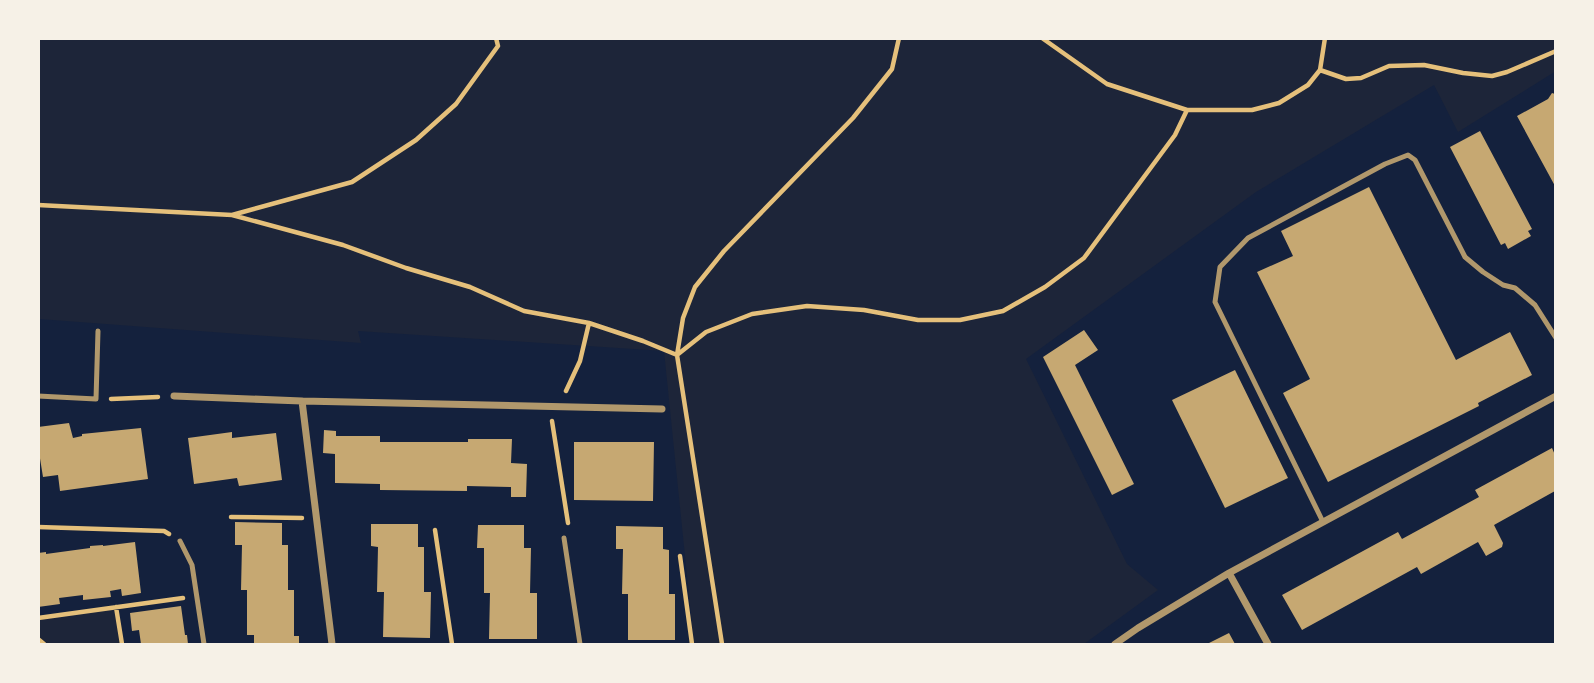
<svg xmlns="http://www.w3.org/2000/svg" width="1594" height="683" viewBox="0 0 1594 683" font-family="Overpass,sans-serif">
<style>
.green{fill:#1d2539}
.building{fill:#c6a872}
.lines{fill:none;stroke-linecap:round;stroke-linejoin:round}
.path{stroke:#e5c07b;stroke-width:4.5}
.service{stroke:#b1986c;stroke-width:5}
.minor{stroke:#b1986c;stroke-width:7}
</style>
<rect width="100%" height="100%" fill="#14213d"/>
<path class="green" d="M1555,38L1556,71L1458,132L1434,85L1256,192L1026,359L1127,564L1158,590L1084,644H694L664,351L358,331L361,343L39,319L38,39Z
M116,607L122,644H39L38,618Z"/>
<path class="building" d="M1552,93L1555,94V186L1517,116L1548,99Z
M1480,131L1532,229L1528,231L1531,236L1508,249L1505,243L1501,245L1450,147Z
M1369,187L1456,360L1510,332L1532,375L1478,403L1479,406L1328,482L1283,393L1310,379L1257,272L1293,256L1281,231Z
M1084,330L1098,350L1075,365L1134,484L1112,495L1043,357Z
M1235,370L1288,478L1225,508L1172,400Z
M69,423L73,438L82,436V434L141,428L148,479L60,491L58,475L43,477L38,446V427Z
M324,430L336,431V436H380V442H468V439H512L511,463L527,464L526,497H511V487L467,486V491L380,490V484L335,483V454L323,453Z
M232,432V438L276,433L282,480L239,486L237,478L194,484L188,438Z
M574,442H654L653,501L574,500Z
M1552,448L1555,455V491L1494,525L1503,543L1502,547L1486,556L1478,542L1421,574L1417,567L1302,630L1282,595L1398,532L1402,539L1479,497L1475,490Z
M235,522L282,523V545H288V590H294V636H299V644H254V635H247V590H241L242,545H235Z
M371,524H418V547H424V592H431L430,638L383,637L384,592H377L378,547L371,546Z
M478,525H524V548H531L530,593H537V639H489L490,593H484V548H477Z
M616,526L663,527V549L669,550V594H675V640H628V594H622L623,549H616Z
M135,542L141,593L122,596L121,589L110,591L111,597L83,600V595L59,598L60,604L38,607V553L46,552V554L90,548V546L103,545V546Z
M181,606L185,635H187L188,644H141L139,630L132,631L130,613Z
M1229,633L1235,644H1207Z"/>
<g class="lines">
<path class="path" d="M1042,38L1107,84L1187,110H1252L1279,103L1308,85L1320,70L1346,79L1361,78L1389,66L1424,65L1463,73L1492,76L1507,72L1556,51
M1320,70L1325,38
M38,205L232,215L352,182L416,140L456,104L498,46L496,38
M232,215L343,245L406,268L470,287L524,311L589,323L643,341L677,355L706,332L752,314L807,306L864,310L918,320H960L1003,311L1045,287L1084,258L1175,135L1187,110
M566,391L580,361L589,323
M111,399L158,397
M552,421L568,523
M231,517L302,518
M38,527L164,531L169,534
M435,530L452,644
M680,556L692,644
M116,607L122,644
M38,618L183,598
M38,639L44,644
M722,644L677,355L683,318L695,287L724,251L853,118L892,69L899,38"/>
<path class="service" d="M38,396L96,399L98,331
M1323,522L1215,302L1220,267L1248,238L1385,164L1408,155L1415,160L1465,257L1483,272L1503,285L1515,288L1535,305L1556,338
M564,538L580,644
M180,541L192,565L204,644"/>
<path class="minor" d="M174,396L302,401
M1229,573L1268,644
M332,644L302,401L662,409
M1115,644L1138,628L1229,573L1556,396"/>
</g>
<rect width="1594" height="683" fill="none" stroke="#f6f1e7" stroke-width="80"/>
</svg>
